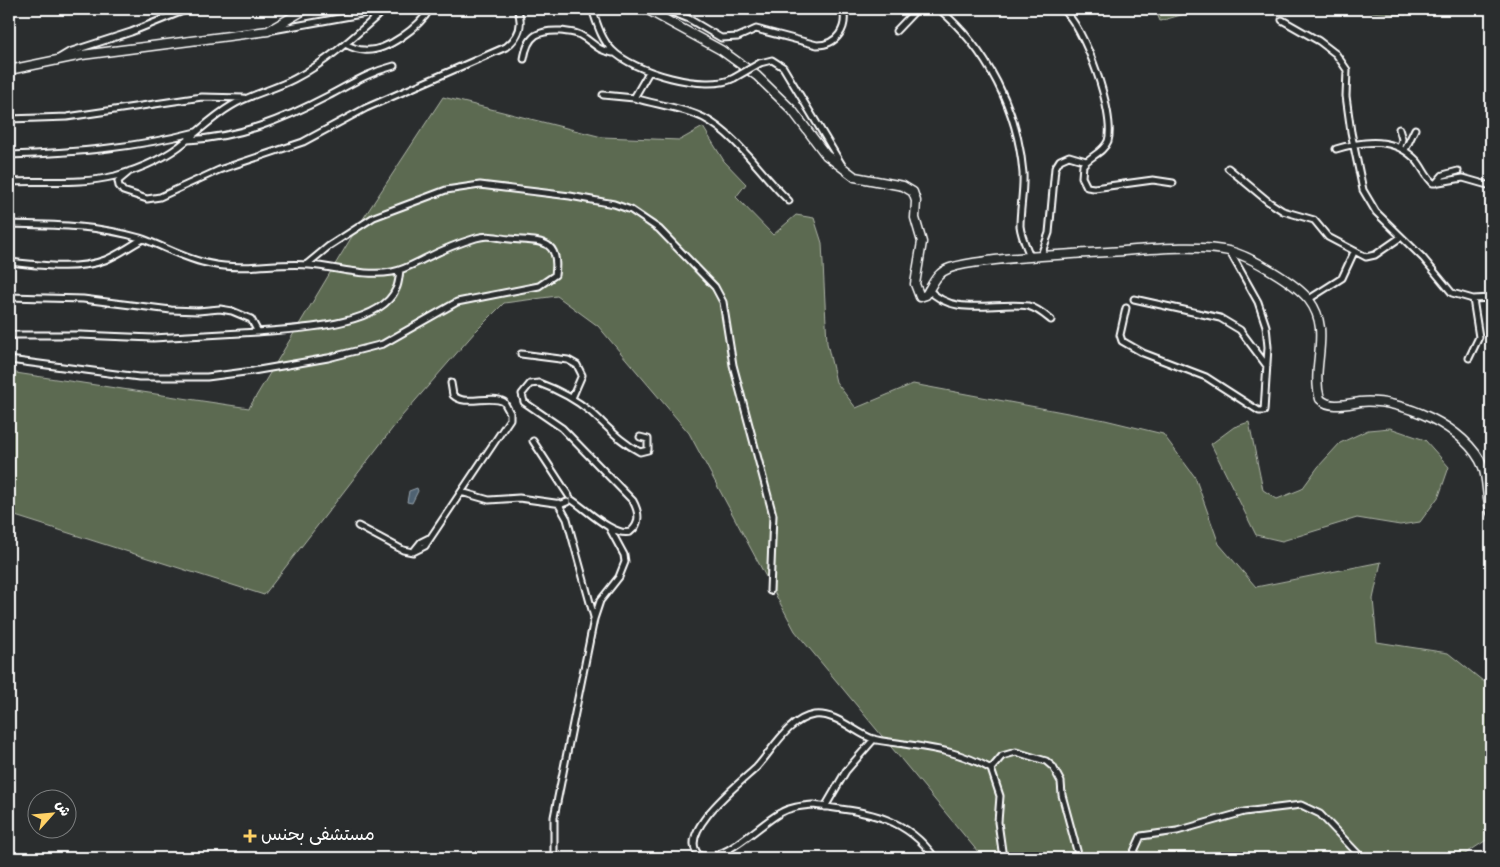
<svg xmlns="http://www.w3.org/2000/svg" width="1500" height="867" viewBox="0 0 1500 867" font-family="Dekko,'Playpen Sans Arabic',sans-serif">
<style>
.green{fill:#5c6a51;stroke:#aeb4a8}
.water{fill:#4f6272;stroke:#95a1aa}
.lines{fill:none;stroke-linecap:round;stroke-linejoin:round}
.street-casing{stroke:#fff;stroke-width:9}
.secondary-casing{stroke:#fff;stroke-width:11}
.street{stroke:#2a2d2e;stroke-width:5}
.secondary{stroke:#2a2d2e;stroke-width:8}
.street-bridge-casing{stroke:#fff;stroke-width:9;stroke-linecap:butt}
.street-bridge{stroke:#2a2d2e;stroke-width:5}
.poi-dot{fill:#ffd166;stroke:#2a2d2e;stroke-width:2}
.labels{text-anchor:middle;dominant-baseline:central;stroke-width:5;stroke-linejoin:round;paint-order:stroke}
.poi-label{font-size:18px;fill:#fff;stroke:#2a2d2e;text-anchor:start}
</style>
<rect width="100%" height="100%" fill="#2a2d2e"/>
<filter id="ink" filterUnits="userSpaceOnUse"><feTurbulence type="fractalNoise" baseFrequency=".02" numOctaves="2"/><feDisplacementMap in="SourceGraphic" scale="10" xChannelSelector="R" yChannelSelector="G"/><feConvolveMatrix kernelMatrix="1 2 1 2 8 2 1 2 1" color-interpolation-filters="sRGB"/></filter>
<g filter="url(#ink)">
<path class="green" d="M1155,9H1202L1160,21Z
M1335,9H1406V15Z
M443,97L602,137L680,140L703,127L724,161L746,184L736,197L773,235L796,215L814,218L822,243L827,343L836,382L856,408L913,384L1105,420L1163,434L1195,477L1219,544L1256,587L1381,562L1373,599L1377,642L1448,653L1483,681L1491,682V837L1459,858H983L795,631L689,433L598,326L557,296L504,303L475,332L402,416L264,595L9,514V372L249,408L357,228Z
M1249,422L1263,490L1277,499L1302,489L1318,467L1340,443L1368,430L1390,428L1425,440L1449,467L1439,496L1420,522L1400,525L1357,518L1282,541L1256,535L1211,444L1234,427Z"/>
<path class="water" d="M417,488L418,491L412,503L407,502L409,491Z"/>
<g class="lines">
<defs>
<path id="street" d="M592,9C597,23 601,39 612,50C633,72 707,93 734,78
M664,9L689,19L721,38L738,37L756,29L817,45C837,45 848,28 843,9
M939,9C987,49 1018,110 1023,173C1024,191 1020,208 1020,226C1021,236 1026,246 1030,256
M1062,9C1084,24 1116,115 1108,141C1103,153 1090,156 1083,165L1082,177L1087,187L1094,188L1153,180L1173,183
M1282,20L1319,41L1336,54L1347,70L1346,96L1351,132L1363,190L1376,212L1423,258L1452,293L1473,299L1491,298
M273,30L389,9
M896,31L917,9
M345,44C351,47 358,50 364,50C386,53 420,26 430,9
M59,58L69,52L131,32L188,9
M524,59C528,34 539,30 561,31C567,32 575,32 580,35C595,43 594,49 613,53
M760,63L772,60L783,67L842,165
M603,95L634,98L649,72
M634,98C657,105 682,107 704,118C738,136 761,175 789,201
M9,119L67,117L202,97L244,98
M1399,129L1402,139L1400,147
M188,140C240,137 282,120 328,96C353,83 367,73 394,66
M1336,149C1365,140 1395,137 1417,161C1423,168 1426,177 1433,183L1463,178L1491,186
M1405,150L1415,129
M9,155C72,153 135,148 196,132
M1228,168L1269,202L1283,211L1314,220L1328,237L1366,257L1375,255L1401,237
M130,171L118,181L119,186L123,191L147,199L160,197L219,170L303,142L366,108L506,47C519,37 524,24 517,9
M9,182C45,180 79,185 115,176C140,169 166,158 186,141C201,129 214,116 231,106C251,94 273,90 294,79C327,62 356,35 384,10
M1436,183L1443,175L1458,171
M9,224C54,225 96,225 140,238C164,246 186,260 211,264C244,271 277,262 309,265C336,267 365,277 392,272C403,270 414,264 424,259C440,251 459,243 476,238C489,234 497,238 510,239C536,242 561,236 555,275L539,286L457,302L383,344L328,358L253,371L207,377H139L9,360
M1041,255L1049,233L1055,168L1060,160L1069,156L1086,161
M9,262C39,265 76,271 105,260C118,255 130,246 143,239
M306,265L329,246L374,217L446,190L480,185L570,196L614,204L631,210L659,229L715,287L723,302L733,365L773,515L770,591
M928,289C954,318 995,301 1028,306C1037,308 1045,315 1051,320
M9,297L83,299L171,310L198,311L220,309L232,311L251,319L258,332C293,329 380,327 396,289C399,283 399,276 400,270
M1134,299L1220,318L1240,330L1267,366
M1309,299L1342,278L1354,252
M1126,308L1120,335L1122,341L1143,353L1206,377L1259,411H1264L1268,347L1266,326L1258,302L1230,252
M9,335H80L153,338L258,332
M521,354L568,360L577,365L582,375L572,398
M1469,358L1479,337L1473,299
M533,441L569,496
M461,492L489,500L519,498L562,504L567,502
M572,500C586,509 614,537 630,532C641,524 639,512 633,501L562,428L524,402L522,394L530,384L539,383C558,390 575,399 591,412C607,426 620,442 640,452L648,450V439L640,437
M558,503L567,519L594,617
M358,526L403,550L413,552
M429,538L421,542L413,552L425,546L510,419V413L504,402C490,394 465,407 453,395L451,383
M991,769L1002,756L1016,752L1046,761L1053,767L1061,782L1062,795L1079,858
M825,807L846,771L874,739
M554,858V817L594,619L600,601L619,577L625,562L624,555L610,529
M935,858C904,814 863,812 813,805C802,806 790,807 780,813C757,826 727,861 700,856C674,834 741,782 756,768C772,751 788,719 814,715C836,712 855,733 873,739C883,742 894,742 904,744C937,749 961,752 991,769L1000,796L998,822L1003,858
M1131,858L1141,836L1177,831L1244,812L1301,805L1320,814L1362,858"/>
<path id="secondary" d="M646,9L721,50L757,76L792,110L826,155L855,177L903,186L913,192L916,201L915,218L922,242L915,284L920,297L926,295C933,284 936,273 950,268C965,263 980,262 995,260C1033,256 1070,254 1108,252C1141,250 1198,244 1229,251C1250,256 1296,283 1309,300C1333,331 1310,366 1320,399C1330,409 1347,404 1360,402C1401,398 1467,427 1483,467C1488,481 1486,497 1491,512
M9,70L82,55L268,31L306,9"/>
</defs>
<use href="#street" class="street-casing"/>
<use href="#secondary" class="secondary-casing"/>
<use href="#street" class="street"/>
<use href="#secondary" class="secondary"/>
<defs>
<path id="street-bridge" d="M734,78L760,63"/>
</defs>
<use href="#street-bridge" class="street-bridge-casing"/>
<use href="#street-bridge" class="street-bridge"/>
</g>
</g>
<path class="poi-dot" d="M247.5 828.5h5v5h5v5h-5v5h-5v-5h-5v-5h5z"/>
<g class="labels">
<g class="poi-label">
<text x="261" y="836">مستشفى بحنس</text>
</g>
</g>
<rect width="1500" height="867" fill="none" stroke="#2a2d2e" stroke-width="30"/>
<rect x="15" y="15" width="1470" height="837" fill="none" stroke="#fff" stroke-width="2" filter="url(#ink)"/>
<g transform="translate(52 814) rotate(63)"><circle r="24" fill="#2a2d2e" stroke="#7f8182"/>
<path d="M0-4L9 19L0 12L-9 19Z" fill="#ffd166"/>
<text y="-8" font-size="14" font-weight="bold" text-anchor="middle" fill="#ffffff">ش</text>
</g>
</svg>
